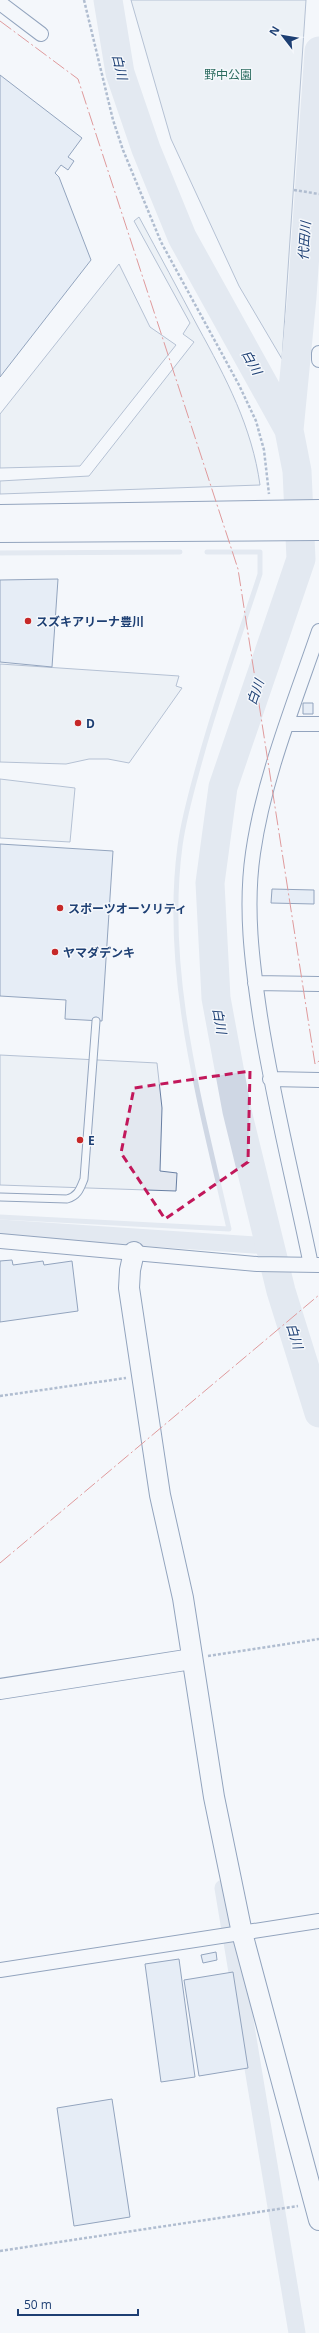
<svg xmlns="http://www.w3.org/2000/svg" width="319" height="2333" viewBox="0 0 319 2333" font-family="'Open Sans','Noto Sans JP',sans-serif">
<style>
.green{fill:#e3e9f0;stroke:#687fa3}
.parking{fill:#e3e8f0;stroke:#687fa3}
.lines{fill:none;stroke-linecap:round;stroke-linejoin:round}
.stream{stroke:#cfd7e4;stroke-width:5}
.canal{stroke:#cfd7e4;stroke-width:17}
.river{stroke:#cfd7e4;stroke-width:29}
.building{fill:#d5e0f0;stroke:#1d3f73}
.lane-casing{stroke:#1d3f73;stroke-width:9}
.street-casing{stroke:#1d3f73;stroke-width:16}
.secondary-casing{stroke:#1d3f73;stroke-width:22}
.path{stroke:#5e769c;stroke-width:2.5;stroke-dasharray:3 2;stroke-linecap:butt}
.lane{stroke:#f4f7fb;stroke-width:7}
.street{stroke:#f4f7fb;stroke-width:14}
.secondary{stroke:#f4f7fb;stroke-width:20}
.power{stroke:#c62828;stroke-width:1;stroke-dasharray:14 3 2 3;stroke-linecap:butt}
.marked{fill:none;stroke:#c2185b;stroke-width:3;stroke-dasharray:8 5;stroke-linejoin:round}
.poi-dot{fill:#c62828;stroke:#f4f7fb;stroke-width:1.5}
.labels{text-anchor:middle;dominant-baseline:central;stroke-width:3;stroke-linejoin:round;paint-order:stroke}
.park-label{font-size:12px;fill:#2c6c60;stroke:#f4f7fb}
.poi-label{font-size:12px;font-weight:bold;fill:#1d3f73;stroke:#f4f7fb;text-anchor:start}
.water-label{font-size:13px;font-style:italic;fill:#1d3f73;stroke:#f4f7fb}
</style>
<rect width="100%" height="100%" fill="#f4f7fb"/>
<path class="green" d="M131,0H306L282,359L239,286L171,139Z
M139,217C159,254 179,291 198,327C226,378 252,427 260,485L0,494V481L89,476L194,342L183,334L190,323L134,221Z
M0,779L75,788L70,842L0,838Z"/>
<path class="parking" d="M119,264L150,327L176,345L80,466L0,468V414Z
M0,664L179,676L176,686L182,688L129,763L108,759H89L66,764L0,762Z
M0,1055L157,1063L162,1108L160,1171L177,1173L176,1191L0,1185Z"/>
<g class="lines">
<path class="stream" d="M0,553L180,552
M0,1217L229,1229C201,1105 163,974 180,846C184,816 193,786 201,757C218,695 240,635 260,574V552H207"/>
<path class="canal" d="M0,1228L269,1246
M223,1888L297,2333"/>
<path class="river" d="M108,0L120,73L146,149L182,237L289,430L297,471L301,559L223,787L210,883L216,998L237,1111L281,1291L319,1413
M289,430L302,297L319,51"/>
</g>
<path class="building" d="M0,75L82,138L68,157L74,161L68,170L61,165L55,173L59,177L91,260L0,377Z
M58,579L52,667L0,662V580Z
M303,703H313V714H303Z
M0,844L113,851L102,1021L65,1019L66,1000L0,996Z
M272,889L314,890V904L271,903Z
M12,1260L13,1265L43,1261L44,1265L72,1261L78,1311L0,1322V1261Z
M216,1952L217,1960L203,1963L201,1955Z
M179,1959L195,2077L161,2082L145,1964Z
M233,1972L248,2068L199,2076L184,1980Z
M112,2099L130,2217L74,2226L57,2108Z"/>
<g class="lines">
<defs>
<path id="lane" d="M0,1197L67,1199C78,1196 80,1189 84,1179L96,1021"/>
<path id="street" d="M0,3L41,34
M319,353V360
M288,724H319
M255,983L319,984
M270,1079L319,1080
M0,1241L257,1264L319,1265
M311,1265C294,1182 273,1100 260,1016C252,962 245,908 253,853C264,777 294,704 319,631
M0,1970L319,1921"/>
<path id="secondary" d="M0,515L319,510
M0,532L319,530
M134,1252L130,1270L129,1288L160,1495L183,1598L214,1797L242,1933L319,2220
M0,1689L192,1659"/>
</defs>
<use href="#lane" class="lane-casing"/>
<use href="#street" class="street-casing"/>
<use href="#secondary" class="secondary-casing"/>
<path class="path" d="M84,0L113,120L123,150L161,242L239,385L256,421L264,450L269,494
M294,190L319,194
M0,1396L126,1378
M208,1656L319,1639
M0,2251L298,2206"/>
<use href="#lane" class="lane"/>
<use href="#street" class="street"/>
<use href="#secondary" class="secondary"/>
<path class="power" d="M0,21L78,79L238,569L315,1064L319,1061
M0,1563L319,1295"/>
</g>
<path d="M0 0H319V2333H0ZM250,1071L248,1162L165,1219L121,1153L134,1088Z" fill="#f4f7fb" fill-opacity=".55" fill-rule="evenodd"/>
<path class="marked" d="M250,1071L248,1162L165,1219L121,1153L134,1088Z"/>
<g class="poi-dot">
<circle cx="28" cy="621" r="4"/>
<circle cx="78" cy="723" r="4"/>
<circle cx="60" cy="908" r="4"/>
<circle cx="55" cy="952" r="4"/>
<circle cx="80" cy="1140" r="4"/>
</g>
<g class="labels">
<g class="park-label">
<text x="228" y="74">野中公園</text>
</g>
<g class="poi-label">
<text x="36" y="621">スズキアリーナ豊川</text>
<text x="86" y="723">D</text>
<text x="68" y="908">スポーツオーソリティ</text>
<text x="63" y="952">ヤマダデンキ</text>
<text x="88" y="1140">E</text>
</g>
<g class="water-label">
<text transform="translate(120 67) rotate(77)">白川</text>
<text transform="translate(304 241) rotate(-86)">代田川</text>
<text transform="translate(252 362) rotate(61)">白川</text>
<text transform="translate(255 692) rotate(-71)">白川</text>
<text transform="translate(220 1021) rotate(80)">白川</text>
<text transform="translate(295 1336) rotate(73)">白川</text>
</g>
</g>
<g transform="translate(283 36) rotate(301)" stroke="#f4f7fb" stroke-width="3" paint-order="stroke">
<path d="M0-3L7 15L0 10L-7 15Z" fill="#1d3f73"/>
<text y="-6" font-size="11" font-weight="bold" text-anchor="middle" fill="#1d3f73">N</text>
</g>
<path d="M18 2309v6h120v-6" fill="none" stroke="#1d3f73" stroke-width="2"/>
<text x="24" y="2309" font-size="12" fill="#1d3f73" stroke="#f4f7fb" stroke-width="3" paint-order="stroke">50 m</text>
</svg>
